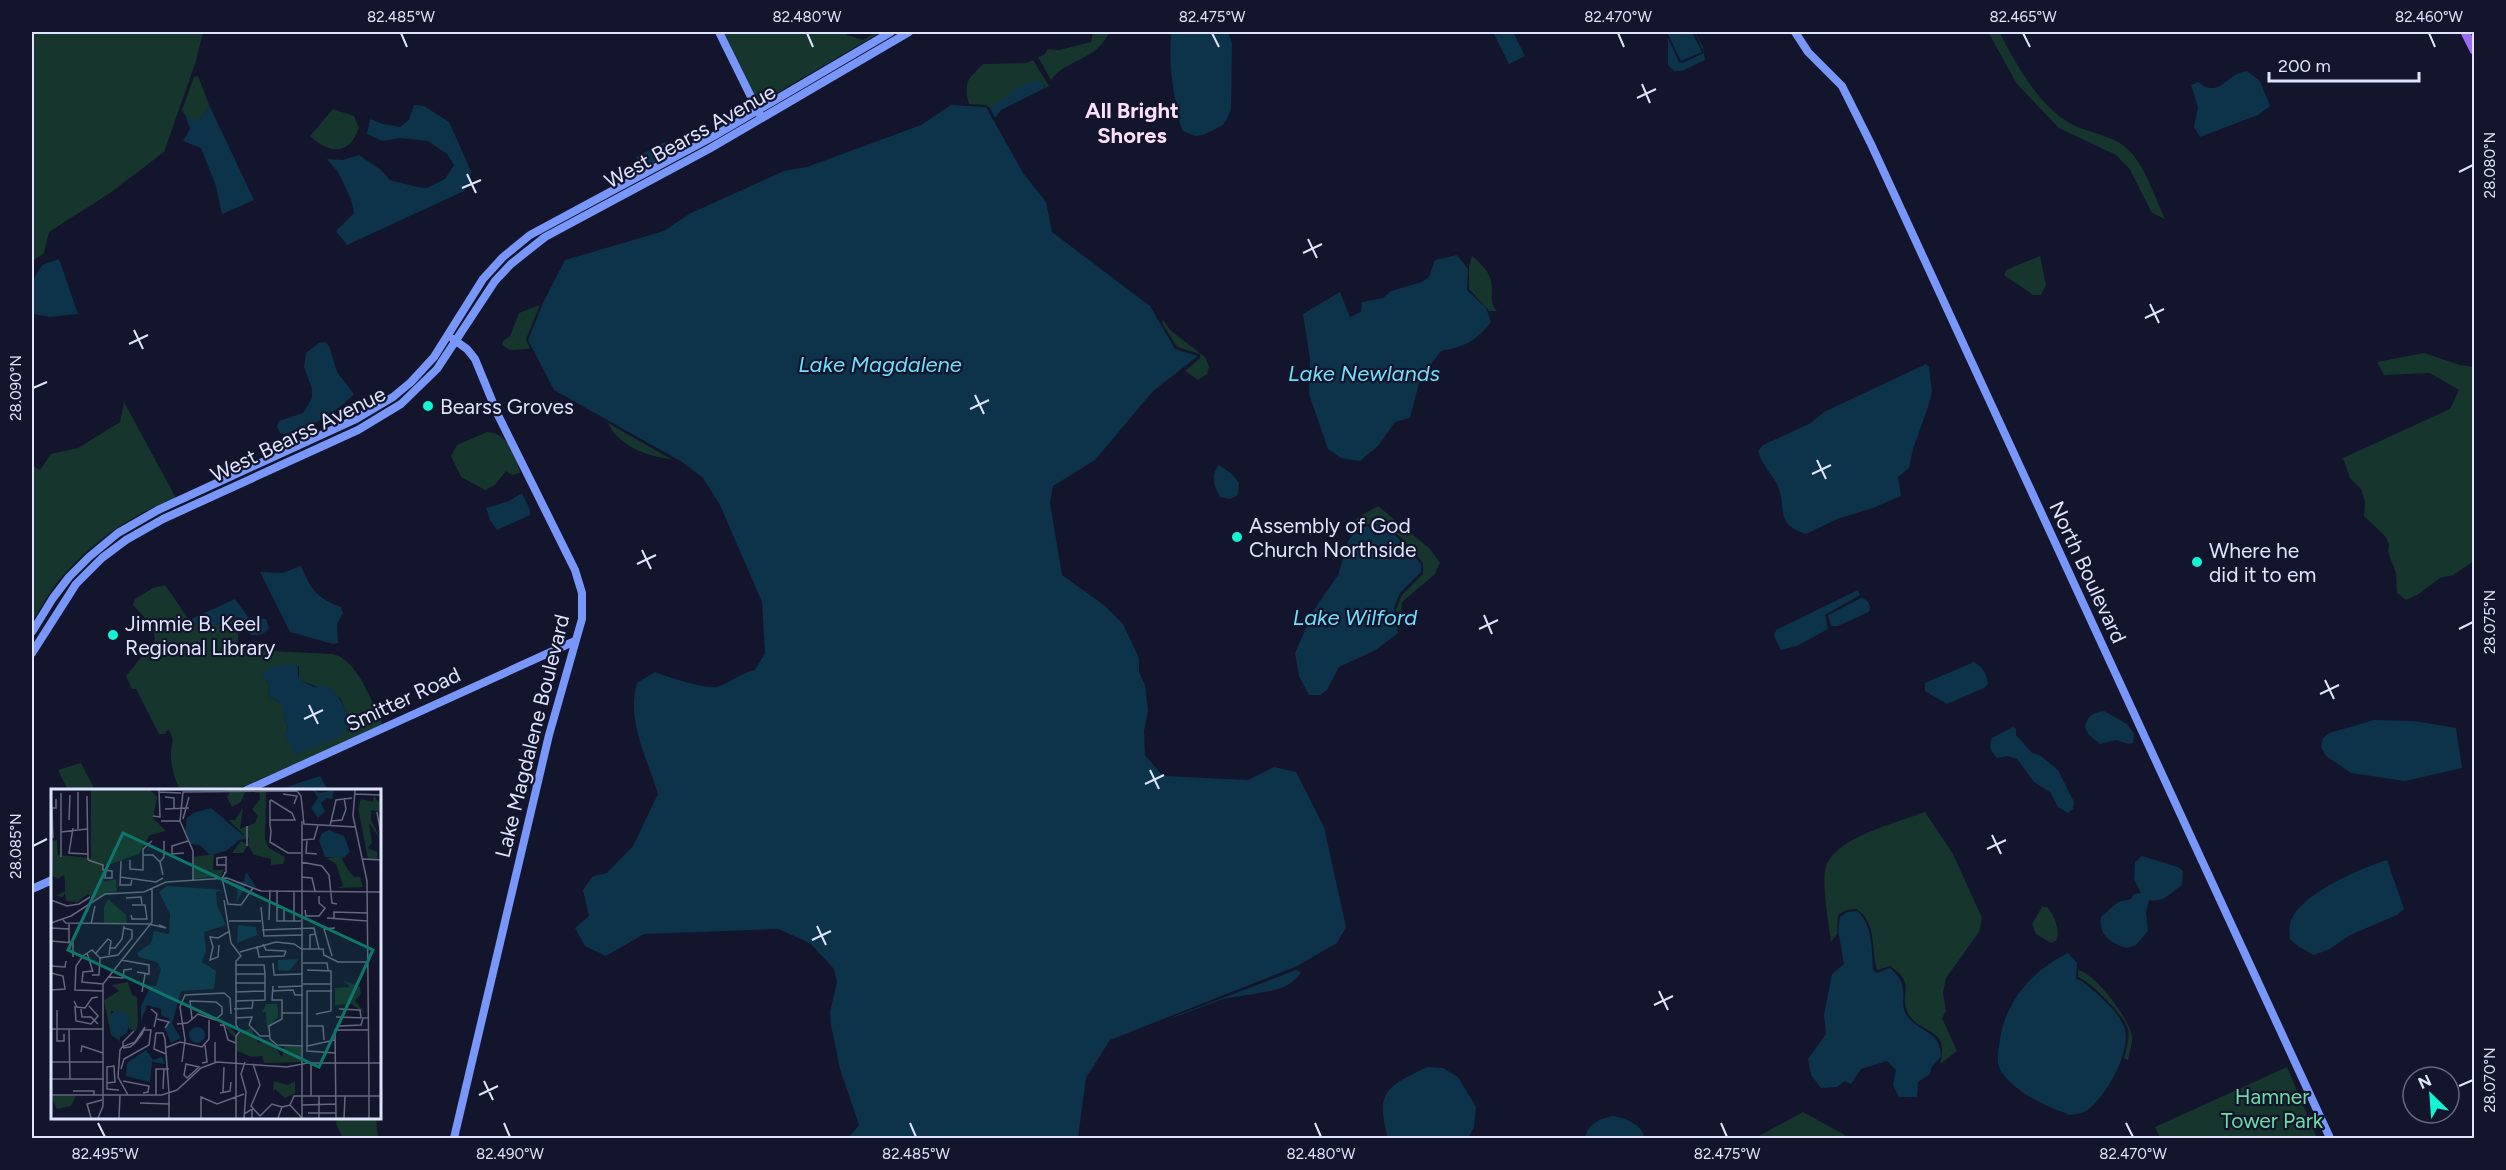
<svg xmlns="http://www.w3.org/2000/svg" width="2506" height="1170" viewBox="0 0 2506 1170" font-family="Figtree,sans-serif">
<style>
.green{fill:#16352c;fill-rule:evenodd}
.water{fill:#0d334a}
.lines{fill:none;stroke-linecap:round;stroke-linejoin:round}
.secondary{stroke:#7996fa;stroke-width:8}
.primary{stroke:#9f69f9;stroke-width:9}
.ticks{fill:none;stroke:#dee3fe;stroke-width:2}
.poi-dot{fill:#12f6d3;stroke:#12152b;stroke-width:2}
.labels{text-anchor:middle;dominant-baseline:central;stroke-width:4.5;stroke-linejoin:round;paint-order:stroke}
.street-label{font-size:21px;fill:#dee3fe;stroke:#12152b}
.poi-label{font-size:21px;fill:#dee3fe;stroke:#12152b;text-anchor:start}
.park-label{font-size:21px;fill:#6bdda4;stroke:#12152b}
.neighbourhood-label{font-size:22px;font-weight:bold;fill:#fee0fb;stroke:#12152b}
.water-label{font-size:22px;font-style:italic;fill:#70ddfa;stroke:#12152b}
.inset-road{fill:none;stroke:#64677f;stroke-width:1.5}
.view{fill:#0f766e;fill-opacity:0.15;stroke:#0f766e;stroke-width:3}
.inset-edge{fill:none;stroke:#dee3fe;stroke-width:3}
.neatline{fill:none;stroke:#dee3fe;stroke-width:2}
.ticks-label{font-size:15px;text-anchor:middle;fill:#dee3fe}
</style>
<rect width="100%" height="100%" fill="#12152b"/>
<path class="green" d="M32,32H203L196,61L164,152L110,193L49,232L44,253L32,261Z
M722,32H846L847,35L863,40L875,32H881L758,104Z
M1093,32H1110C1105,40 1100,48 1091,53C1078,62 1060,67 1051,80L1038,57L1044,55L1048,49L1059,50L1091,42Z
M1988,32H1999C2016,63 2035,100 2065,120C2086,135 2118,133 2134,156C2148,174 2155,198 2165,219L2152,213L2129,168L2116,155L2059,128L2017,84Z
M1033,60L1049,86L1045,88V85L1008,97L990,108L986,105L969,104C963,82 968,79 983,64L1026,63Z
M198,76L210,107L199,120C190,121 186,118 182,110L194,77Z
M333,109L354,116L359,128C349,156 329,154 310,136Z
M1472,256C1482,264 1492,274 1492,288C1492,298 1490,303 1497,311H1489L1469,289V266Z
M2040,256L2046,285L2041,295H2033L2004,275L2006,270Z
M540,305L526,339L530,349L510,350L502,345L503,341L510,336L519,313Z
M1163,319L1170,330L1205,357L1209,367L1207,374L1198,380L1185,371L1200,358V354L1177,347L1162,323Z
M2424,353L2460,365L2474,367V561L2453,575L2440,578L2417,595L2406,600L2397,593L2396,573L2388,552L2389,545L2386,537L2364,516L2365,502L2361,489L2350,478L2343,458L2450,409L2459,390L2430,373L2384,375L2377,362Z
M124,402L176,498C131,514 91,543 60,579C49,592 41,608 32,622V465L40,470L51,454L78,448L120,422Z
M608,423L671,459C649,457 618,446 608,423Z
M487,432C507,433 516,454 520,473L512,475L506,471L495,485L485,490L461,477L451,456L457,445Z
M1378,506L1430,549L1440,563L1435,574L1402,602L1400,632L1396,609L1402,595L1423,574V563C1406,542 1385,512 1355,529L1352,527L1357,518Z
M165,585L192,624H224L234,619C242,626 237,636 238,645L246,650L333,654C359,661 371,702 383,725L236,790H180C175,780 170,764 171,752C172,742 175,738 168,730L165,734H159L136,689H132L126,676L155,640L153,626L133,605L135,599L153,588ZM299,666V680C308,684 334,691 340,698C343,702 345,711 348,716L288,730L283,712V705L268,695L270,685L264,679Z
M81,763L95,790H68L58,770Z
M1925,812L1953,854L1982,918L1979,932L1946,978L1943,993L1946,1011L1942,1018L1957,1051L1940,1064C1951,1025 1918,1036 1907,1011C1899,993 1917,984 1890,966L1877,970C1871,950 1877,921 1856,909L1846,910L1838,915L1837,934L1831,942C1829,925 1821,882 1826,867C1835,837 1897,823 1925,812Z
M2042,907H2047C2054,914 2061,931 2056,941L2051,943L2036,934L2032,924Z
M2078,970C2095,973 2130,1019 2132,1037C2133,1044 2129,1053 2128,1060L2124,1058C2126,1050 2130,1038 2128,1029C2124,1015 2091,982 2078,977Z
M2287,1067L2317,1138H2160L2155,1127Z
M1803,1112L1845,1135L1844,1138H1755Z
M337,1118H376L378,1138H343L336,1124Z"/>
<path class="water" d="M1167,32H1228L1232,43L1231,110L1226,120L1223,125L1203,135L1195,136L1183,131C1179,124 1180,120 1178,113C1172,87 1169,62 1171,35Z
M1493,32H1513L1525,56L1509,64Z
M1667,32H1692L1702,52L1681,61Z
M1695,32L1703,47L1705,60L1682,71H1674L1668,65V38L1679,62L1682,63L1704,53Z
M2247,71L2260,81L2270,106L2258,115L2200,137L2194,127L2198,107L2191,85L2198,82C2220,100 2226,73 2247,71Z
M1037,80L1042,82L1045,88L1001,110L995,118L990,108L1019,87Z
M414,105L424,106L449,122L471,171L469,183L464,191L347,245L336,231L354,213L351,199L338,172L327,159L343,160L359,155L381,170L390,180L417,187L427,188L445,179L454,165L447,154L428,141L401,138L382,141L367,134L370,119L383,124L400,127L409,120Z
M951,105L986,107L1023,173L1046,202L1052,232L1150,306L1175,349L1198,356L1153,391L1095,460L1053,486L1050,503L1062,575L1104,605L1123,624L1139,658V672L1145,685L1148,710L1144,731L1145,755L1163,776L1248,780L1274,767L1296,772L1324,827L1346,927L1337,943L1297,966L1110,1040L1086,1078L1078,1138H848L859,1125L840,1069L831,1025L830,1012L837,982L834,969L810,943L778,929L644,934L606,956L585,946L575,928L589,916L583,890L593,876L607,873L633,846L658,794C647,758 626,720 637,683L655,672C667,677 705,689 716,687C727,685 740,673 755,670L765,653L762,602L720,505L703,478L682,462L554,390L528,340L543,303L565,260L664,231L689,214L784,171L807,167L921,125Z
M210,107L254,200L222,214L216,186L201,148L183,141L190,129L186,117L199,120Z
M665,142L672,153L643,169L636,157Z
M1457,255L1468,269L1467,290L1486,308L1491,322C1475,342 1466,346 1441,351L1420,379L1410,418L1395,422L1378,446L1360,461L1341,458L1328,449L1309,394L1310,359L1303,314L1340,292L1350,317L1361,312L1362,302L1383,298L1391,291L1422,282L1429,277L1435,260Z
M59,259L78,314L50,317L33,314V280L42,265Z
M325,342L329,346L337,372L354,394C343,407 297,439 280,433L277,427L279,421L303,413L312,398V389L304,367L306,353L319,343Z
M1926,364L1929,367L1932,392L1928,407L1913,449L1909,468L1898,477L1901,496L1873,508L1837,519L1806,534C1773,524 1788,507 1777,484C1771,473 1761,463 1758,451L1763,445L1811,423L1824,412Z
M1219,465L1232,474L1239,483L1238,495L1230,499L1220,497C1214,485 1210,476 1219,465Z
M522,493L530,510V515L497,530L490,520L486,508L509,501Z
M1376,525L1396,536L1421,564V572L1400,593L1394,608L1398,633L1376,650L1339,667L1327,690L1320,695H1309L1299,676L1295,653L1314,610L1338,575L1348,541L1354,533L1365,527Z
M301,566C311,590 317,598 341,607L343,613L337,624L338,643L333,644L290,632L260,572L282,573Z
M1858,590L1860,595L1825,615L1828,629L1797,646L1781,650L1774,636L1776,630Z
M1861,598C1868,599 1872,606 1869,612L1838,626H1831L1828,615Z
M235,599L248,617L266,619L269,628C266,634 258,636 251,635L234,619C223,624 198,630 189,620Z
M1974,662C1982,666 1987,674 1988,684L1984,688L1947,704L1925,691V683Z
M277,665H297L299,680L314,687L325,685C340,694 348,710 348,727L339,737L295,755L284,734L288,730L283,712V705L268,695L270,685L264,679L262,672Z
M2104,711L2127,724L2134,734L2133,743L2128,744L2116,740L2100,744L2089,735L2085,727C2088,715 2092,713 2104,711Z
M2374,720L2414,721L2456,728L2462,768L2405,781L2351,773L2326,756L2321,747L2323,738L2329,733Z
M2013,727L2016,729V735L2032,753L2041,756L2058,770L2074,802L2073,809L2068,813L2058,807L2050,792L2034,782L2017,759L2008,756L1997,758C1991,751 1988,747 1992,738Z
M320,776L328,790H278Z
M2142,856L2178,867L2183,871L2182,885C2171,892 2165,903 2149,900L2146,912L2148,931L2136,945L2127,948C2111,943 2098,935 2101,917L2118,902L2131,899L2134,894L2141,893L2134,879L2135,862Z
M2387,860L2404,909L2397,915L2350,935L2330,949L2314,955L2299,947L2290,939C2290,934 2289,929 2290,924C2298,894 2360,869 2387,860Z
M1857,911C1873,924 1872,951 1873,970L1877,973L1890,968C1914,988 1895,1003 1909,1018C1922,1033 1941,1033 1941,1056L1931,1068L1930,1074L1918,1082L1917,1097H1899L1893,1085L1896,1070L1887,1061L1861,1069L1851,1084L1845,1081L1837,1087L1821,1088L1811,1075L1808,1059L1826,1034L1824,1015L1832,974L1844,964L1838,930L1840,917L1847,912Z
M2068,953L2077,963L2076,979L2082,981C2096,993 2120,1011 2125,1030C2131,1052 2105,1099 2086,1111C2081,1114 2074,1114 2068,1115L2066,1113C2047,1108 2006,1087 1999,1067C1996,1057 1999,1049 2000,1039C2006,1000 2033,970 2068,953Z
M1296,970L1301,972C1288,997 1241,992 1218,1001C1200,1007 1183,1015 1165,1020Z
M1427,1067L1443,1068L1458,1077L1476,1107L1474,1127L1468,1138H1388C1375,1092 1386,1087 1427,1067Z
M1613,1116C1626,1118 1642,1125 1645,1138H1585C1588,1124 1599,1119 1613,1116Z"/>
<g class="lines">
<path class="secondary" d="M719,32L760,115
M1795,32L1808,52L1842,86L1871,144L2330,1138
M453,339L467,349L475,359L498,415L575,570L582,593V619L549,735L454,1138
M32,632L53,598L69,577L89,557L118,533L158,510L356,419L393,397L411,382L434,357L483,279L503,257L530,235L714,136L891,32
M32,653L76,584L102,558L126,540L163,519L358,430L401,404L437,369L495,281L511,264L545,237L709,149L909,32
M247,790L575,641
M32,889L52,880"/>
<path class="primary" d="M2465,32L2474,50"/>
</g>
<path class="ticks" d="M401,33L407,47M807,33L813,47M1212,33L1219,47M1618,33L1624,47M2023,33L2030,47M2429,33L2435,47M1642,84L1650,103M1637,98L1656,89M2459,172L2473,165M467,174L476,193M462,188L481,180M1308,239L1317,258M1303,253L1322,244M2150,304L2159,323M2145,318L2164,309M134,330L143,349M129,344L148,335M33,388L47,382M975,395L984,414M970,409L989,400M1817,460L1826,479M1812,474L1831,465M642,550L651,569M637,564L656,555M1484,615L1492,634M1479,629L1498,620M2459,629L2473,622M2325,680L2334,699M2320,694L2339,685M309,705L318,724M304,719L323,710M1150,770L1159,789M1145,784L1164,775M1992,835L2001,854M33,846L47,839M1987,849L2006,840M817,926L826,945M812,940L831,931M1659,991L1668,1010M1654,1005L1673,996M484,1081L493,1100M2459,1086L2473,1080M479,1095L498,1086M98,1123L105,1137M504,1123L510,1137M910,1123L916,1137M1315,1123L1321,1137M1721,1123L1727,1137M2126,1123L2133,1137"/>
<g class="poi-dot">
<circle cx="428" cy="406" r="6"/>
<circle cx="1237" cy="537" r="6"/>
<circle cx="2197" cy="562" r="6"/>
<circle cx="113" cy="635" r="6"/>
</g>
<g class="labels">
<g class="street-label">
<text transform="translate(690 136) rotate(-29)">West Bearss Avenue</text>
<text transform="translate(298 434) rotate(-26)">West Bearss Avenue</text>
<text transform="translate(2088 572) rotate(65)">North Boulevard</text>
<text transform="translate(403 699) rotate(-25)">Smitter Road</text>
<text transform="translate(532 736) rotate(-76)">Lake Magdalene Boulevard</text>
</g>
<g class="poi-label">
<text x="440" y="406">Bearss Groves</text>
<text x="1249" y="525">Assembly of God<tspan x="1249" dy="24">Church Northside</tspan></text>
<text x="2209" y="550">Where he<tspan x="2209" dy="24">did it to em</tspan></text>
<text x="125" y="623">Jimmie B. Keel<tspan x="125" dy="24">Regional Library</tspan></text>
</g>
<g class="park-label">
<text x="2272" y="1096">Hamner<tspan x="2272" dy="24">Tower Park</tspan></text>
</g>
<g class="neighbourhood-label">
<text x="1132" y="110">All Bright<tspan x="1132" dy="25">Shores</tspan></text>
</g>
<g class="water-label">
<text x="880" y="364">Lake Magdalene</text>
<text x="1364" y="373">Lake Newlands</text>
<text x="1355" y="617">Lake Wilford</text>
</g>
</g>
<g transform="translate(51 789)">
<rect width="330" height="330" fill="#12152b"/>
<path d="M40,1H99L106,8L102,29L115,42L99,46L88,65L51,78L53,93L65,90L66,102L43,110L37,105L27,113L15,112L14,104L12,108L5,107L14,102V94L13,86L7,90L2,87L0,52L6,51L7,66L40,69ZM180,1H220L215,2L214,50L218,59L234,68L232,75L220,76V70L203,66L197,56L192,64H181L190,52L197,56L198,49L188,51L193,46L178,31H184L192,19L189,40L204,34L207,27L201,20L209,10L208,1H195L190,13L181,18L176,8ZM323,6L327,13L330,7V23L320,21V31L330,51L318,34L321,54L317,59L326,63L327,71L317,70L307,19L310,10L322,13ZM163,65L162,81H173L170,87L142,90V68ZM295,67L291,70L297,81L303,88H309L312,98L285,99L292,97L290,90L285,75L275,69ZM57,110L75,126L76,135L53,134V118ZM292,191L309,198L310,205L304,212L314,224L300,215L284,216V199L299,198ZM77,193L81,206L86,208L87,233L85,242L78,240L77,225L60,222L61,245L69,249V252L60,246L53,211L68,202L61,196ZM215,215H226L227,221V228L216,241L215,223L211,224ZM176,234L185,245L200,239L207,254L220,252L231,268L234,257L250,258V273L213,274L211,267L201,268L186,262L185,250L174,238ZM223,292L237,296L244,292V304L234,309L224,300L222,303ZM0,307H25L20,317L6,320Z" fill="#16352c"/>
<path d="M262,1L270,4L283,1L281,10L276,9L270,14L274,22L267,29L260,19L267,9ZM160,19L193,47L175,62L159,66L149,56L140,55L134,42L136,29L142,24ZM278,41L293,47L299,63L293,68H274L268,51L271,44ZM195,83L206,99L196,95L185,114L187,102L182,95L193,92ZM116,97L172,101L165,103L166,116L175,136L153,143L155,162L151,173L165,182L163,200L130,202L121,235L130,249L120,254L114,240L119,230L110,226V220L96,216L90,233V217L99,199L95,196L105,197L110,180L106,173L88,168L86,164L100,154L103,142L118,145L119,125L108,103ZM187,136L205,138L206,146L186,154ZM227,171L246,170L247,171L238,182L227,181ZM65,221L77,225L79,233L76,244L66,250L61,245L59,226ZM138 246a8 8 0 1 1 16 0a8 8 0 1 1-16 0ZM95,261L102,271L111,268L114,275L101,273L99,293L75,287L76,274Z" fill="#0d334a"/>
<path class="inset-road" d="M304,1L302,27L316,92L318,295M27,3V40M108,3L130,4M10,4V68M232,5L246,7L243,15M303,5L330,6M36,7L37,71M114,8L123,9V19M114,20L138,19M326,23L330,45M102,27L109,28L108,1M132,30L138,8M18,31L19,6M219,31H244L241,24L220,11L219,12V36L220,42L219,53L237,64H250M110,32H129M251,32V329M280,32L291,31L295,20L293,9M196,37V57M279,37L285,11L301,9M22,39L18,64L36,65M10,43L36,40M2,49L1,19H5V10M250,51L263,50L267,36M256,51L255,64L266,65M133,64L121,65V57L137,52M92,66H102L109,73L112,86M312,70L330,71M37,71L52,76V81L61,82V89H54L55,82M79,71V80L92,81V60L101,52M70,72L69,96H80L81,89M109,73L113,68V52M250,73L271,77L278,86L281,114L286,115M175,83L171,89L177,115L190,116L202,99M0,84V105M173,84L175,83V68L166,69V76H175M69,88L105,93L112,89M250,88L261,89L264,102M142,92V62L129,32L132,3L246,2L250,7L253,35L304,38M226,101V132H250M75,109L90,108L91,115M0,111L16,117L28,115L39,108M173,111L180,154L190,167L185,172V236L189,242L185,247V329M210,118L213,147L252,146M226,118L233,119V132M254,121L255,127H268L274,119L268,114V107M80,126L81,130H96L94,116H81M276,129L316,132M12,131L15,134L98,135L115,139L108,136M218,131L219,101M283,131V123L316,124M178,132H210M243,132V102M0,134L20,127L54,105L93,103L115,93L176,89L210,102L330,103M40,135L44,117M0,139L18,140M211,141L263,139L268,160M0,152L22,154V168M18,154V134M212,155L215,161L235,162M168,156L167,168L159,171L162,158L159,148L167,149L179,142M206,157L208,168L233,167L235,162M58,159H64L71,150L73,137M252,160H272L273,167M259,160V146L265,145M189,163L225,153L243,155L252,161M36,164L42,183M45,164L57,150L60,152L58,166M273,166L287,173H317M281,167L273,140L284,139M49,169L41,161L32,167L25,177L24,201L52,202M70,171L98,176V185L86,183M222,174L223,186L252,185M252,174H276L277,181M0,177L14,178L15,172M256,181L280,182V222L265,225M42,182L32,183L31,193L52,195M0,184L12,187L14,200L0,201M185,185H214M41,186H48L49,169L67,166L81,149V141L73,139M57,188L72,189L73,181L81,180M184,194H214M252,195H281M222,197L221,211H231V230L218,237L219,250L226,256L252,257M227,198L252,197M221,202L242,201L244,206H252M281,202H256V262L284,264M91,203L94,185M184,203L214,202M23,212L26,218L34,219L41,209L47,208M185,212L214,211V185L213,176H185M24,217L25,232L40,235L47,227L38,217M30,220L31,228H40L47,235M100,220L106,225L103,238M183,220L201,219L202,212M288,220L309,221L310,229M6,221V252H13V245M231,224H252M285,228L318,229M185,229L201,228L198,236M106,230L118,233L114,239M126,235L136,234L139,232L147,225L164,231L171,225V218L165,213L139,212L141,230M169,236H173L177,251L185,254M198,236L209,247H219M256,237H272L273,251M288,237L310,236L312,229M0,240H52M18,240L19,290M164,253V274M256,257L284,251M72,259L79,258L84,254L91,245L94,238L84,253L71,258L69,261L67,288L77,306M72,259V253L83,242M114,259L129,253L151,258L158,250V231M30,263L31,257L52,264M115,265L103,260L105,244H112L114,250L118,304M0,273H52M131,273L134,251L129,218L134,206L173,204L179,209L180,225M151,274L156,273L154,256M135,275L148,278L136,289L133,286ZM202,275L209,296L200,317L209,327M70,280L73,270L98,256L100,241H92M0,290H53M72,292L98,297L97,303L92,304M56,294L64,293L63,277L56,278V300L68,301M112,300L113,280M22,302H43V306M118,304V329M169,304L179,302L180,293M172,304L173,278M0,306H111L126,301L150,279L166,273L236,278L256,274H330M105,306V280H118M260,307V274M89,314L118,315M239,316L243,307H330M251,316L285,315M257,324H285M193,325L201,320V329M209,327L221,315L231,318M40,329L36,315L51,311M47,329L52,317V195L101,133V99M68,329L69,306M150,329V308L166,315L193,305M193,329L195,303L190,285L194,273M227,329L231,318L239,316L251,329M268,329V307M285,329L284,241H318M293,329L294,307M318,329V291"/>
<path class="view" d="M72,44L322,161L268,278L17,161Z"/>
<rect width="330" height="330" class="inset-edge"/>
</g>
<rect width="2506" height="1170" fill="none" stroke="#12152b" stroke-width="66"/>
<g transform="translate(2431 1095) rotate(335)"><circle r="28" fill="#12152b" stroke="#64677f" stroke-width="1.5"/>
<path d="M0-4.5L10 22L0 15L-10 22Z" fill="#12f6d3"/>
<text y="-9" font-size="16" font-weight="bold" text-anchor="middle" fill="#dee3fe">N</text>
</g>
<path d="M2269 72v9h150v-9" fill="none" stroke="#dee3fe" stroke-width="3"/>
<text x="2278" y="72" font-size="18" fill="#dee3fe" stroke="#12152b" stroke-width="4.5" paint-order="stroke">200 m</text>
<rect x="33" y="33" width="2440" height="1104" class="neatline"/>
<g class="ticks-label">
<text x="401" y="22">82.485°W</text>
<text x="807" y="22">82.480°W</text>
<text x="1212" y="22">82.475°W</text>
<text x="1618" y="22">82.470°W</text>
<text x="2023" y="22">82.465°W</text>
<text x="2429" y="22">82.460°W</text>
<text transform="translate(2490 165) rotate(-90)" y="5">28.080°N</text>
<text transform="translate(16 388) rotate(-90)" y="5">28.090°N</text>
<text transform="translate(2490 622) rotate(-90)" y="5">28.075°N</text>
<text transform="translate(16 846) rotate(-90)" y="5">28.085°N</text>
<text transform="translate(2490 1080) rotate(-90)" y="5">28.070°N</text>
<text x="105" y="1159">82.495°W</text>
<text x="510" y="1159">82.490°W</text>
<text x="916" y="1159">82.485°W</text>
<text x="1321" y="1159">82.480°W</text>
<text x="1727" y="1159">82.475°W</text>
<text x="2133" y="1159">82.470°W</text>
</g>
</svg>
